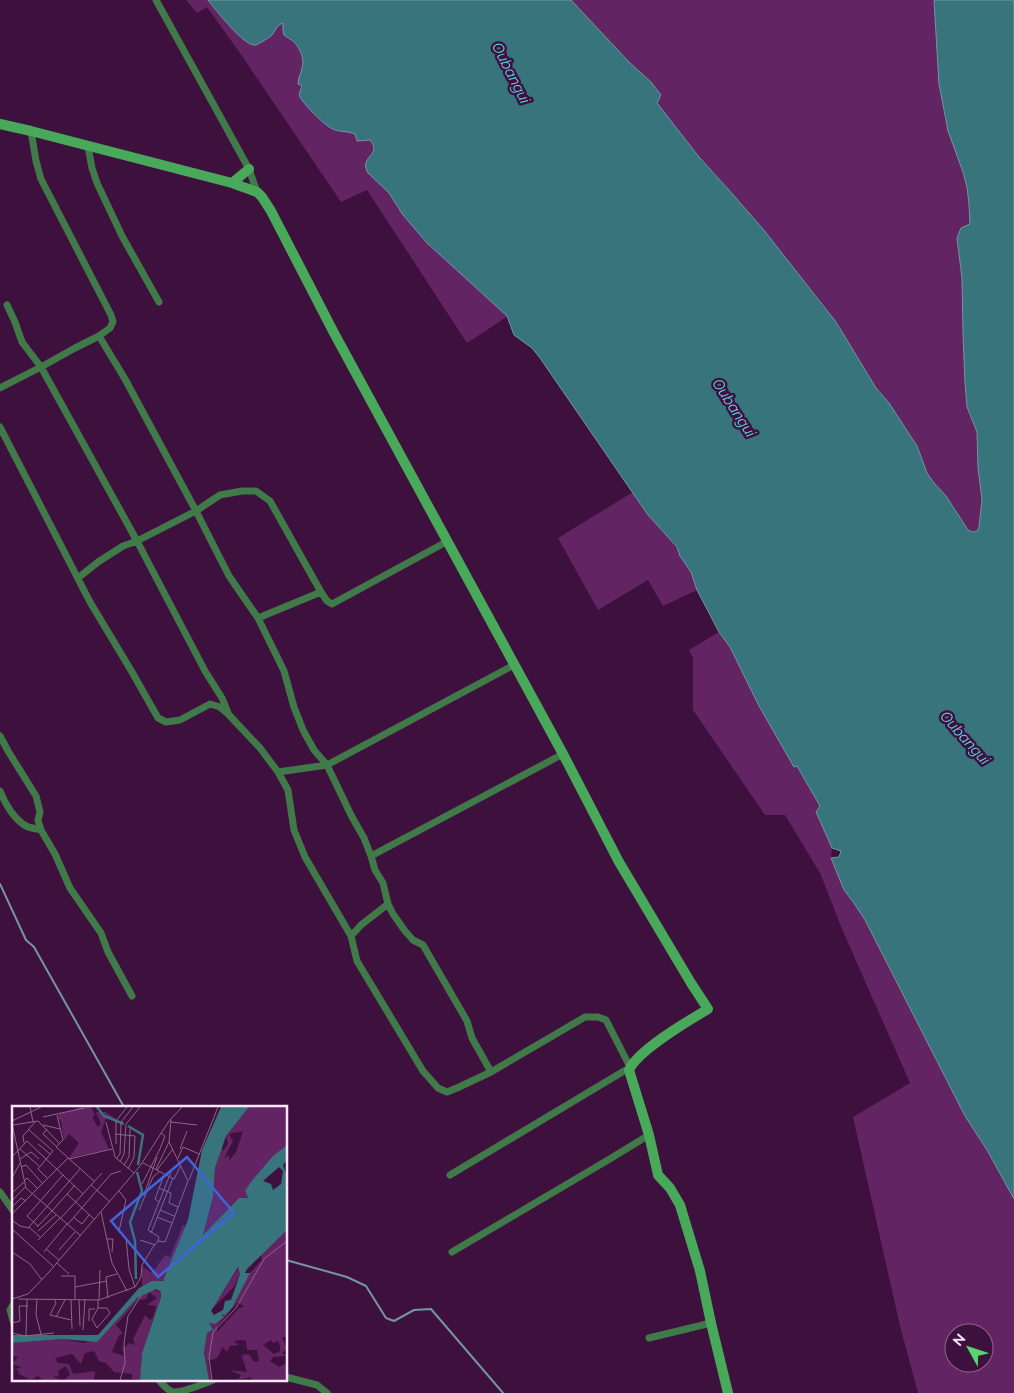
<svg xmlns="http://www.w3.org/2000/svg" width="1014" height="1393" viewBox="0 0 1014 1393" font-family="Raleway,sans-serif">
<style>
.green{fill:#632463;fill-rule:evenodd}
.water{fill:#38747c;stroke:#7396a2}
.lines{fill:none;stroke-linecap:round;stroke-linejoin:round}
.stream{stroke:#7396a2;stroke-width:2}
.street{stroke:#407a49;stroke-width:7}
.secondary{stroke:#47a959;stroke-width:10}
.labels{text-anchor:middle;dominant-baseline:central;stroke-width:5;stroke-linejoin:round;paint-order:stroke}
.water-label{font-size:15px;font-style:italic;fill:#5cdaea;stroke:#3e103e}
.inset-river{fill:none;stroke:#38747c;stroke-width:2.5}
.inset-road{fill:none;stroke:#8a668a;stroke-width:1}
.view{fill:#3f65dd;fill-opacity:0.15;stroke:#3f65dd;stroke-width:2.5}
.inset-edge{fill:none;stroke:#fde6fc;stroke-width:2.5}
</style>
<rect width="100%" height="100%" fill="#3e103e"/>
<path class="green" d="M186,0H208L227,24L233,28L241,38L245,41L255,45L274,33L279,25L283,23V30L286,38C296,41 298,46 301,55C302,59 303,57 303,62C304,71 297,73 300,84C303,96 327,120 336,131H349L355,134L357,141L370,140L373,144L374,152L389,193L403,215L427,243L508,316L467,343L367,190L341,202L242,56L207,7L197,13Z
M571,0H934L944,115C949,135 957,152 963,172C969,188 969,205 970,223L967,226L958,244L962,278L963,334L965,383L967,407L977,432L978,467L982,500L979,527L975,532L968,530L946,496L934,483L927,473L917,446L889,403L876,388L836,322L763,229L728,189L699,157L657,103L651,82L629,62Z
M633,492L648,515L677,547L680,556L691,572L697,590L663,606L648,580L598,610L558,538Z
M719,632L730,647L759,706L794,767L797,766L820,806L816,812L832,848L831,858L844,890L854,903L865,920L965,1116L987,1150L1014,1199V1393H918L900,1326L853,1117L910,1083L842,929L820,873L785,815H765L693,710V658L689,650ZM954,1333H984V1363H954Z"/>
<path class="water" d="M208,0H571L629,62L651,82L661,95L657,103L699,157L728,189L763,229L836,322L876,388L889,403L917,446L927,473L934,483L946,496L968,530L973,532L977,531L979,527L982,500L978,467L977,432L967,407L965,383L963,334L962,278L957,238L961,228L970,224L969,204L967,187L963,172L948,131L939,84L934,0H1014V1199L987,1150L965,1116L865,920L854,903L844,890L831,858L839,857L841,851L832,848L816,812L820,806L797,766L794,767L759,706L730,647L719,632L697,590L691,572L680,556L677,547L648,515L540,358L532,348L514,335L507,316L427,243L403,215L389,193L368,173C358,156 383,156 370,140L357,141L355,134C348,131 342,132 335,130C327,128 304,105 300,97C298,93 301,90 302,86L298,84C298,78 301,74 302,68C305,60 300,48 294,42C291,39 287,38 284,35L283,30V23L279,25C276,28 275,32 272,35C269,38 260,43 256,45C245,48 215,9 208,0Z"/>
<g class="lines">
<path class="stream" d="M0,884L26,940L34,947L124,1107
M286,1260L347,1277L366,1286L386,1318L394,1321L414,1310L431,1309L503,1393"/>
<path class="street" d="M156,0L249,169L257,192
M88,146L92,168L97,183L122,236L159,302
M7,305L15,322L22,342L41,367L137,541L205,671L222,698L229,715L260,748L278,772L288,790L294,830L305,857L351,936L357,961L423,1071L438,1088L447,1092L457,1088L491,1072L585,1017H598L606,1020L630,1067
M99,336L125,379L196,511L229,576L258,618L284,671L294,707L303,730L314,750L327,765L352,817L364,838L371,856L375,870L383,883L388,904L393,914L405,931L413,940L423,945L467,1021L472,1038L491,1072
M0,388L41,367L75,348L99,336L110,328L113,322L111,315L41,179L36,161L31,131
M0,427L90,602L132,672L158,718L166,722L180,720L210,704L220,707L227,713
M78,578L98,562L123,546L137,541L196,511L220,495L242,491H256L270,501L321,592L327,601L332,604L448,541
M258,618L321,592
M0,736L8,751L36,796L40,812L38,820L41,830L55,854L70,888L101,933L108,952L132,996
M278,772L327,765L514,665
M0,791C5,804 15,821 28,827C32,828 37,829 41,830
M371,856L563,754
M351,936L361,925L388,904
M450,1175L624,1071L629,1070
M0,1192L14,1212
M452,1252L608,1160L649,1135
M14,1303L10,1310L14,1324
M649,1338L711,1323
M286,1377L317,1385L327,1393
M158,1379C162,1384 167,1390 173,1392C184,1393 205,1383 216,1379"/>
<path class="secondary" d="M0,124L31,131L232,183L257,192L262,197L271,211L334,333L563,754L619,862L691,983L708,1009C688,1021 638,1050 629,1070L649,1135L658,1175L670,1188L680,1205L700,1271L711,1323L728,1393
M232,183L249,169"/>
</g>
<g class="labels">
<g class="water-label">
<text transform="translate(511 73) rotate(63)">Oubangui</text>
<text transform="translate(734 408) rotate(57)">Oubangui</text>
<text transform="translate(965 738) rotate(48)">Oubangui</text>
</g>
</g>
<g transform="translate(12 1106)">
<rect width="275" height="275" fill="#3e103e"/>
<path d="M71,1H79L83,10L80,11L86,21L89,18L84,6H94L104,13L94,12L89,26L97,43L57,52L67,37L57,28L52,34L49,15L46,12L47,8ZM237,1H275V39L258,55L255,66L251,63L238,77L233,85L236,92H227L191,129L201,91L203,62L210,41L211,45L216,38L214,30ZM231,25L224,46L217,55V49L212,52L221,35L217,28ZM171,119L174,120L152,174L130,180V160L140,167L153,149L158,151ZM275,124V231H270L275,243L270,247L275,250L261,251L258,255L267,261L275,257V274H241L238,271L226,274L229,269L217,264L235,266L230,251L232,248L238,249L242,256L247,255L245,244H235L234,235L229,234L222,235L226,239L218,240L215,246L211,241L205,252L196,255L199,274H197L192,247L195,227L201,222L197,217L203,218L212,211L209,208L219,204L237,168L250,154L249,148ZM226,196L232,201L227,202L205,226L206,219ZM259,234L261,237L266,235L268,240V245L262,248L251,239ZM227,161L228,168L221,182L198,205ZM141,183L150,187L130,247L128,274L120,273V268L102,266L94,257L87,255L82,245L73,247L69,258L60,248L43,252L46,257L57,258L61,268L83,265L82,274H53L58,268L54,260L46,265L47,271L40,269L47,274H31L26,270L19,274L7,268L6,264L0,265L9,261L0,258L6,251L0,250V237L50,233L72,237L87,233L125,192ZM137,186L145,192L135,199L144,200L141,211L138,214L133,209L121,233L123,239L116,237L115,240L110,241L112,250L100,246L106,231L111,227L104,219L126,194L134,193Z" fill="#632463" fill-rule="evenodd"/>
<path d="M209,1H237L214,30L203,62L201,91L191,129L227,92H236L233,85L238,77L261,50L275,39V54L271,59L275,70V124L235,163L233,167H238L220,202L213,209L209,208L212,211L203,218L197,217L201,223L195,227L192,247L197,274H128L130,247L149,191V186L144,183L125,192L85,236L50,233L0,237V229H86L127,182L140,175H151L176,114L190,44ZM267,61L271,65L269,78L261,84L259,78L251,75ZM226,161L228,168L219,194L213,195L211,204L202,209L199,205Z" fill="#38747c" fill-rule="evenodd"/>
<path class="inset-river" d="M85,1L92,10L112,18M116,20L131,29L126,59M124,173L123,135L118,116L130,85L125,66"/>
<path class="inset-road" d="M18,1L21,16M45,9L51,34L44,41L82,75M31,11L72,2M0,15L29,1M94,16L103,51L122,67M159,16L185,19M0,18L14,82L69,130M1,19L26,15L47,37M31,19L48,23M35,23L31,28L45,41M17,24L41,45L26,63L36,73M103,28L123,30L122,51L116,63M12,37L11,30L23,16M26,38L38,48M104,38V15L115,1M8,43L27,60M168,43L175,25M0,51L15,35L71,88M166,52L171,41L187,48M8,53L19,46L27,53M57,53L100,43M104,53L108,48L109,16L121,1M108,56L112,48L114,18L128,1M131,57L162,73L169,59M112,59L117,51L118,23M9,61L14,59L31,78M144,63L157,36M145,64L161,43M0,72L8,57M177,74L206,1M12,75L15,72L26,83M130,78L148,43L153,30L149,27M79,79L98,96M147,82L159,87L157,97L166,101M107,85L114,94L107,125L114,132L117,163L123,181M0,87L12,76M55,88L82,113M132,89L145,51M0,95L13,81M147,96L143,93L152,69M0,101L9,92L14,95M127,104L141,71L147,66M148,104L162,110M40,105L63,79M89,106L100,157L115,185M0,108L56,52M61,111L70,118L77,109M145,111L160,117M49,112L90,67M1,115L8,120L17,122M56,118L99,68L109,65M26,120L15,110L51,69M25,121L40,105M0,123L42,161M26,125L44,109M139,127L161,72M29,132L17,121L68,63M95,133H101L100,146M26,134L48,112M128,134L143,139M146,135L147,131L136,124L159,66M34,143L47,154M47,144L63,126M0,146L18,158L30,174M32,146L55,118M45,157L57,168M49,170H63V193M63,181L95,175M96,192L94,171L105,168M0,193L16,188L37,166L128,60L157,15L170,1M6,193L87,194L123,181L129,171L130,159L141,141L146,135L153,136L176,75L157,36L159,14M25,193L24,209L29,228M42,193L44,197L38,209L59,214M67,193L68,220M59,194L60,223M86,194V202H95L98,207L85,222L80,213L86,202M87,194L88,164M44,211L53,194M77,215V203H83M0,217L8,215L7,200H16M71,224L73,193M0,227L13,230L42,227M14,230L15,193M108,274L113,257L112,237L116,210L129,190M200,274L197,252L201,226L224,202L252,153L275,135"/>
<path class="view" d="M175,51L222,107L146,171L99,115Z"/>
<rect width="275" height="275" class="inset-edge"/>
</g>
<g transform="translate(969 1348) rotate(310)"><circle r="24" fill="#3e103e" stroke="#8a668a"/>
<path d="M0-4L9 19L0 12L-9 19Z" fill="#58d570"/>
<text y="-8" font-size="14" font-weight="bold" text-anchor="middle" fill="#fde6fc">N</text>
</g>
</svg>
